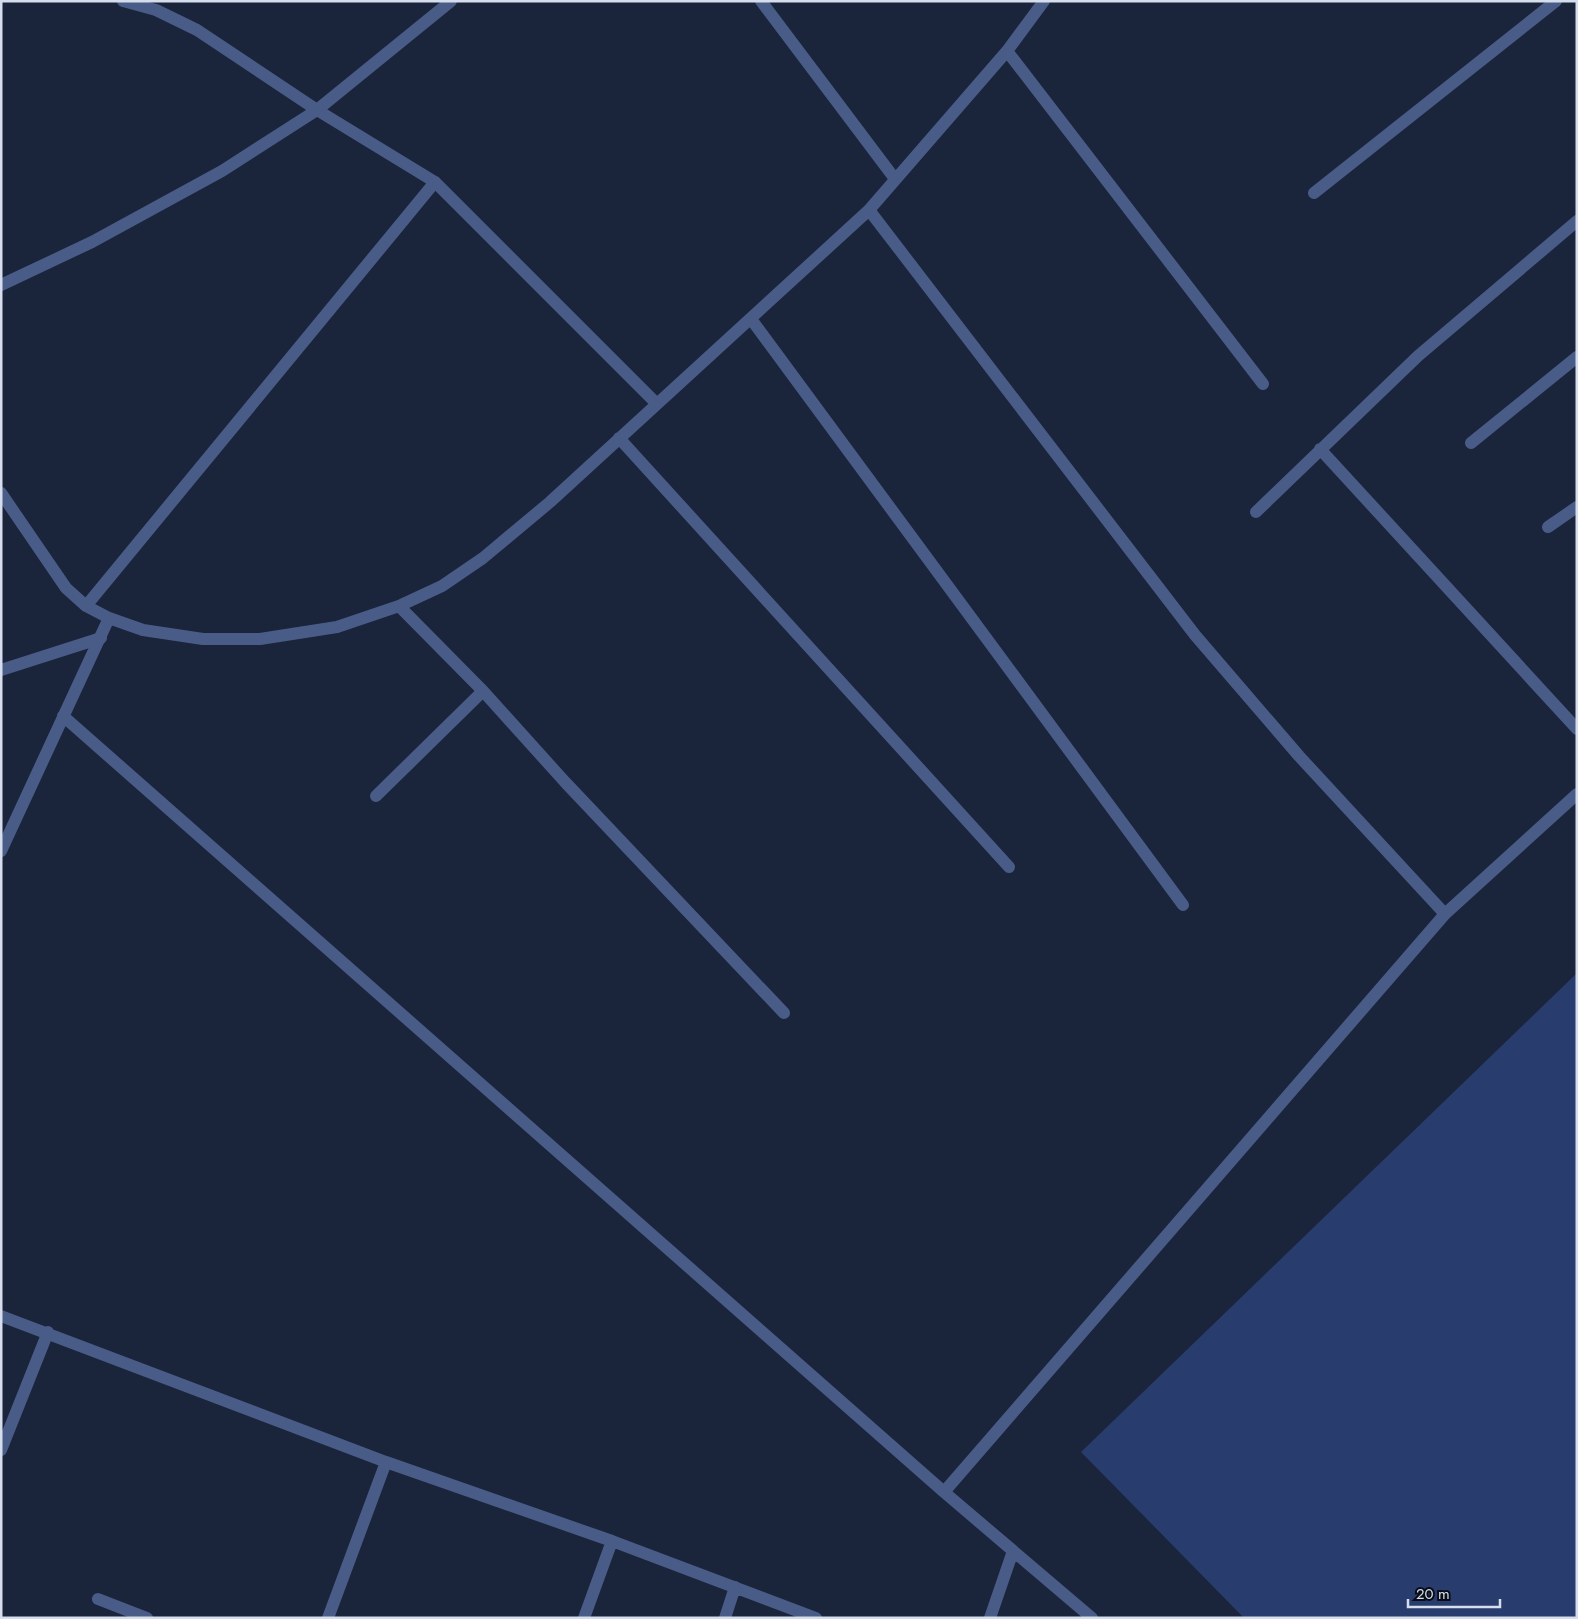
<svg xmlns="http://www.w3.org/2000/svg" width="1578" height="1619" viewBox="0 0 1578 1619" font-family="Jost,sans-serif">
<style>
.green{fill:#283c6e}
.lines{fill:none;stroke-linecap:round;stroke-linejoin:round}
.lane{stroke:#495c88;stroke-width:12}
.street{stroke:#495c88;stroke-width:12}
</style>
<rect width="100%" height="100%" fill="#1a243a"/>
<path class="green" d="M1577,973V1618H1244L1081,1452Z"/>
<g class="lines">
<path class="lane" d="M1,670L101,638"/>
<path class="street" d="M123,1L156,10L197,30L317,110L435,182L657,404
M761,1L895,179
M1007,51L1263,384
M1314,193L1556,1
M869,210L1195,635L1299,756L1445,914
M1,285L92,242L222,171L317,110L451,1
M751,319L1183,905
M619,438L1009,867
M1471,443L1577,357
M1320,449L1577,729
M1,493L66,588L86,606L109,618L143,630L203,639H260L337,627L399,606L442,586L483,558L550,502L869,210L1007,51L1044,1
M1256,512L1418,356L1577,221
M1548,527L1577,507
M86,606L435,182
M399,606L483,691L565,782L784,1013
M63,716L944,1492
M376,796L483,691
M1,851L109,618
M1,1316L386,1462L612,1541L816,1618
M1,1450L48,1332
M98,1599L147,1618
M328,1618L386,1462
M584,1618L612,1541
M725,1618L735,1587
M990,1618L1013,1551
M1092,1618L944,1492L1445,914L1577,794"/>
</g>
<rect width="1578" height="1619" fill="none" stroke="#d6ddec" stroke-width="5"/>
<path d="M1408 1599v8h92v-8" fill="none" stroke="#d6ddec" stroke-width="2.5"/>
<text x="1416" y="1599" font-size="15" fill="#d6ddec" stroke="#090d17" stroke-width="4" paint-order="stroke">20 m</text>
</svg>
